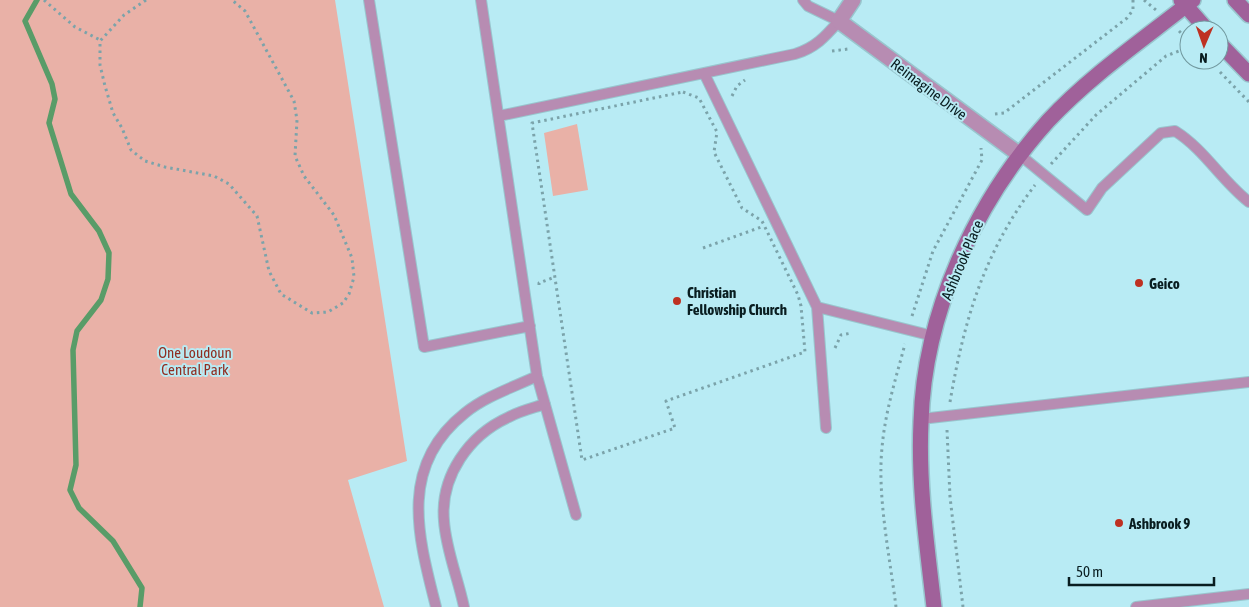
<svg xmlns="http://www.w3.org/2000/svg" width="1249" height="607" viewBox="0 0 1249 607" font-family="'Asap Condensed',sans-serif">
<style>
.green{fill:#e9b1a7}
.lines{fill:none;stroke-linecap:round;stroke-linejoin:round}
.stream{stroke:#599c68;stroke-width:5.5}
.lane-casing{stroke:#98c6ce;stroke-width:12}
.street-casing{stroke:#98c6ce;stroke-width:18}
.secondary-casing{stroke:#98c6ce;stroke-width:18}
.path{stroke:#7ba3aa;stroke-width:3;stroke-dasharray:2.5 4;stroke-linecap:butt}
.lane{stroke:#b78cb2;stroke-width:10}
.street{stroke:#b78cb2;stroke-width:15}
.secondary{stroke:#a0619a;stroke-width:15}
.poi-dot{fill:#be3122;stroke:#b8ebf4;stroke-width:2}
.labels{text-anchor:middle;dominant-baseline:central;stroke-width:4;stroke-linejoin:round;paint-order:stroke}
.street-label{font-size:15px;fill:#091d20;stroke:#b8ebf4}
.poi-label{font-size:15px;font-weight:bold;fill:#091d20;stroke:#b8ebf4;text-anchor:start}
.park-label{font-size:15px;fill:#902e22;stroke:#b8ebf4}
</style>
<rect width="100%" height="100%" fill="#b8ebf4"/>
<path class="green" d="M0,0H335L407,461L348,480L384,607H0Z
M577,124L588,190L553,196L544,133Z"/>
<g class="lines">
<path class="stream" d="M37,0L25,21L52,84L55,99L49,123L71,194L99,231L109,253L108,279L101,300L77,331L73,350L76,465L70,490L79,508L113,541L142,588L140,607"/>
<defs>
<path id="lane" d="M369,0L424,347L530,326
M481,0L537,376L576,515
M704,73L817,307L933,336
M499,116L795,54C815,48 825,37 839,21L808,6L803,0
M1020,155L1087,210L1102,188L1161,133L1175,131C1204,149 1222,181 1249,202
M817,307L826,428
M921,419L1249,382
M436,607C418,536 398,466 465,413C486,396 514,387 537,376
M464,607C458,578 446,550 444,521C440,476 469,435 509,417C520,411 533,408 545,404
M1136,607L1249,594"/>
<path id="street" d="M853,0L839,21L1020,155"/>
<path id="secondary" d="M1181,0L1207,30
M1235,0L1249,15
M1219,43L1249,74
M934,607C927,546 918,484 921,422C924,313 975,202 1048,121C1091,75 1144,39 1193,0"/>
</defs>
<use href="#lane" class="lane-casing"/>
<use href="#street" class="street-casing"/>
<use href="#secondary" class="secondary-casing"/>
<path class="path" d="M44,0L75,27L100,40
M146,0L124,15L100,41V65L105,86L113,113L122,128L131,150L145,161L165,167L214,176L229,184L257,216L269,271L281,294L312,313L328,312L343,303L349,294L354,277L352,258L334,215L304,176L295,156L297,120L294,101L245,11L232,0
M1144,0L1156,10
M1179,31L1189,41
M832,51L848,49
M1220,72L1249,102
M683,92L699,98L717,132L714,152L742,208L762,221L798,295L801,306L805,352L666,401L675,428L582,460L532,123Z
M732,96L737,86L745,80
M995,114L1004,113L1127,18L1133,10V0
M1051,164L1096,115L1166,56L1179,51H1189
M703,248L764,226
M539,285V283L555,277
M912,316L933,251L982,160L981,148
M835,348L841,335L852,333
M950,402C964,320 984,252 1035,185
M947,430L950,497L963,607
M896,607C890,558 877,496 882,448C885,412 896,378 905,344"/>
<use href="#lane" class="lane"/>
<use href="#street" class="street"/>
<use href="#secondary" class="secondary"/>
</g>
<g class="poi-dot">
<circle cx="1139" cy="283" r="5"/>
<circle cx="677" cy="301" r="5"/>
<circle cx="1119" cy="523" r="5"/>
</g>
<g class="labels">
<g class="street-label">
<text transform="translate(929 89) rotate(37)">Reimagine Drive</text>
<text transform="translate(962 260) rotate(-67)">Ashbrook Place</text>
</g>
<g class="poi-label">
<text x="1149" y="283">Geico</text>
<text x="687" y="292">Christian<tspan x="687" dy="17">Fellowship Church</tspan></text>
<text x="1129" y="523">Ashbrook 9</text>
</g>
<g class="park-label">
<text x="195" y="352">One Loudoun<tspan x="195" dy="17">Central Park</tspan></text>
</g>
</g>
<g transform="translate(1204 45) rotate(182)"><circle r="24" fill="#b8ebf4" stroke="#72999f"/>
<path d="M0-4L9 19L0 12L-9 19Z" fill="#be3122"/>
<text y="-8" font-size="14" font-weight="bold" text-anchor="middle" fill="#091d20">N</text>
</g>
<path d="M1069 577v8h145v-8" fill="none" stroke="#091d20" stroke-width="2.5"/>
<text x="1076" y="577" font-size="15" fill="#091d20" stroke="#b8ebf4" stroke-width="4" paint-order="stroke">50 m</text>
</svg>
